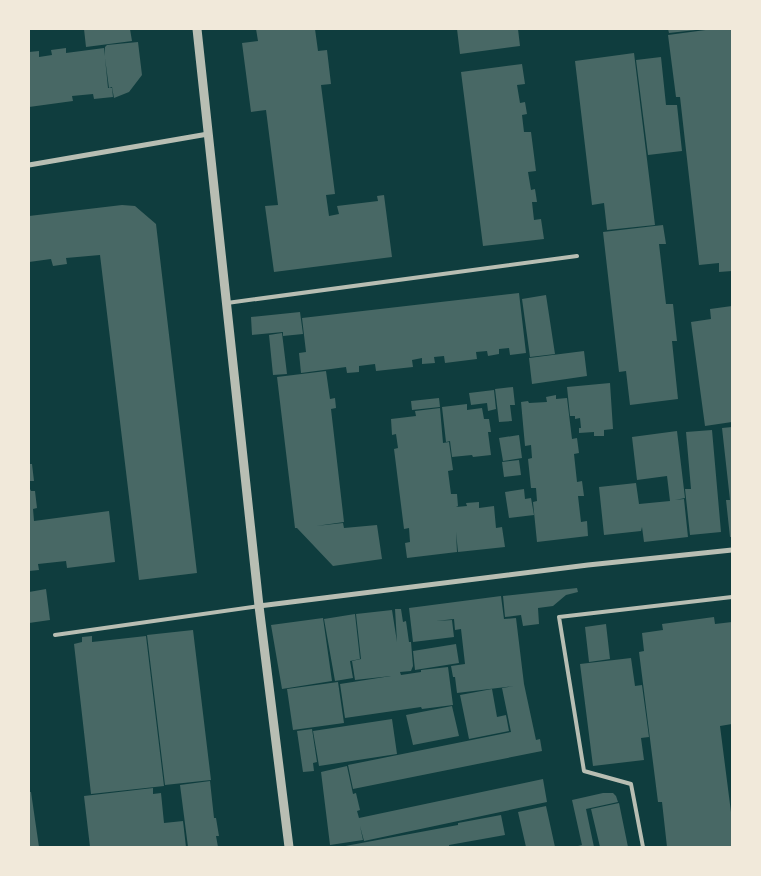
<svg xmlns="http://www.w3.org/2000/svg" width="761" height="876" viewBox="0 0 761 876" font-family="'Exo 2',sans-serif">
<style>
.building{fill:#486865}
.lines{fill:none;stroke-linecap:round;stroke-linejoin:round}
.service{stroke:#b8beb3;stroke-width:4}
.minor{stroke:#b8beb3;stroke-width:5}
.tertiary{stroke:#b8beb3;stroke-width:9}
</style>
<rect width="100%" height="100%" fill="#0f3d3e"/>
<path class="building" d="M84,29H130L132,41L86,47Z
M256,29H315L318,51L327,50L331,84L321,85L335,194L326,195L329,216L339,214L337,206L378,201L377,196L384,195L392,257L274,272L265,206L278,205L266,110L251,112L242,43L258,41Z
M457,29H518L520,46L460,54Z
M668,29H696V30L669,33Z
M713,29H732V271L719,272V263L699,265L680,97H676L668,35Z
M138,42L142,75L129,92L114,98L112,87L109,88L105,58L108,88H112L113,97L94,99L93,94L72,96L73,101L29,107V52L39,51V57L52,55L51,50L66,48V53L104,48V56L105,47L107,45Z
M634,53L655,225L607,230L604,203L592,205L575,61Z
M661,57L666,105H677L682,151L648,155L636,60Z
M522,64L525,84L517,85L520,103L525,102L527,114L522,115L524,132H531L536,171L528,172L531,190L535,189L537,202H532L534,220L541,219L544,239L483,246L461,72Z
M122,205L135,206L156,224L197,573L139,580L100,255L66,258L67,264L53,266L51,259L29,262V216Z
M663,225L666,244H659L666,304H673L677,341H672L678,399L630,405L626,371L619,372L603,232Z
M519,293L526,353L510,355L509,348L499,349V354L488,356L487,351L476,352L477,359L445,363L444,356L434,357L435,363L422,364V358L412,360L413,367L376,371L375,364L359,366V372L347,373L346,367L301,373L299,353L306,352L302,318Z
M546,295L555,354L530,357L522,299Z
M732,306V422L705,426L691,322L711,319L710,309Z
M300,312L303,334L283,336V332L252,335L251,317Z
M282,333L287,374L273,375L269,335Z
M584,351L587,376L532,384L529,358Z
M326,371L330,399L335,398L336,408L331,409L344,522L316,526L343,523L344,528L377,525L382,559L333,566L297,528H295L277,377Z
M610,383L613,429L604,430V436H594V432L579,433V428H581L580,418L575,419V416H570L567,387Z
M513,387L515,405H510L512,421L499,422L495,389Z
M494,390L496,409L488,411L487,403L471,405L469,393Z
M556,395V399L567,398L572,439L577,438L579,453L574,454L577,482L582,481L584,496H578L581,522L587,521L588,536L537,542L533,502L537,501L536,488H531L528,459L532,458L531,445L525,446L521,402L528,401L529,403L547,402L546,397Z
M439,398L440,407L412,410L411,401Z
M467,404V410L482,408L484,419H489L491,432H488L491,455L473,457L472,455L452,457L450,441L446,442L442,407Z
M440,408L443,443L449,442L453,470L448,471L451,494H457L458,506L456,507L467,506L466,503L479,502V508L494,506L496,528L502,527L505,547L458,552L456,532L457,552L407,558L405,543L410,542L409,528L404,529L394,449L398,448L396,434L392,435L391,419L416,416L415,411Z
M732,427V537H730L726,500H730L722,428Z
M712,430L721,532L690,535L685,489H691L686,432Z
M677,431L685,498L675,500L684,499L688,537L644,542L642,527L641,531L604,535L599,487L636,483L639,504L670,501L667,476L637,480L632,437Z
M519,435L522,458L503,461L499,438Z
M519,460L521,475L504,477L502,462Z
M29,464H32L34,481H29Z
M29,487L31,491H35L37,508L33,509L34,521L109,511L115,562L67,568L66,561L38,564L39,570L29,571Z
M524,489L525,499L531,498L534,515L509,518L505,492Z
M577,588L578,592L566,595L553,606L538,608L539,624L523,626L521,615L505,617L503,596Z
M46,589L50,620L29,623V592Z
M501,596L504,619L516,618L524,684L536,740L540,739L542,751L353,789L348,765L511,732L502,688L514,686L457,693L455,677H453L451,666L465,664L461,629L455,630L454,619L436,621L452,620L454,637L413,642L409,608Z
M395,609H401L403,622L406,621L409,642H411L413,666L411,671L400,672L401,675L421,672V670L448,667L453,705L422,709L421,707L345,718L340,684L391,676L355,680L352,661L361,659L356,614L392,610L397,642Z
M355,614L360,659L350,661L353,678L335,681L324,619Z
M714,617L715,624L732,622V724L720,726L732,820V847H667L662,802H658L639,652L644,651L642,633L663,630L662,624Z
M323,618L332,681L282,689L271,625Z
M606,624L610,659L589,662L585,627Z
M193,630L211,780L165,785L147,635Z
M92,636V642L146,636L164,786L91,794L74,644L82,642V637Z
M456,644L459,663L415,670L413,651Z
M631,658L635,686L642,685L649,737L641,738L644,760L593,766L580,664Z
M338,682L344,723L293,730L287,689Z
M492,689L497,717L506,715L509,731L469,739L460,695Z
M452,706L459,736L413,745L406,715Z
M392,719L397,754L319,766L313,731Z
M312,729L317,762L313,763L314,771L303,772L297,731Z
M347,766L353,794L356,793L360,810L357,811L359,818L543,779L547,802L364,841L360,826L363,840L330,845L321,772Z
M210,781L214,818H216L219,836H216L218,847H188L180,785Z
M153,788V794L161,793L164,823L183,821L186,847H90L84,796Z
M29,792H31L39,847H29Z
M603,793H613L616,796L618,802L586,809L594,847H574L582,845L572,800Z
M619,803L628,847H600L591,809Z
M546,806L555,847H526L518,812Z
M501,815L505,835L449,845V847H340L458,825V823Z"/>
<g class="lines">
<path class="service" d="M227,303L577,256
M55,635L259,606
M643,847L631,784L584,771L559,617L732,597"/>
<path class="minor" d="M29,165L208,134
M259,606L588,565L732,550"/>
<path class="tertiary" d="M197,29L259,606L289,847"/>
</g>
<rect width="761" height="876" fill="none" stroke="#f1e9da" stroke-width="60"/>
</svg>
